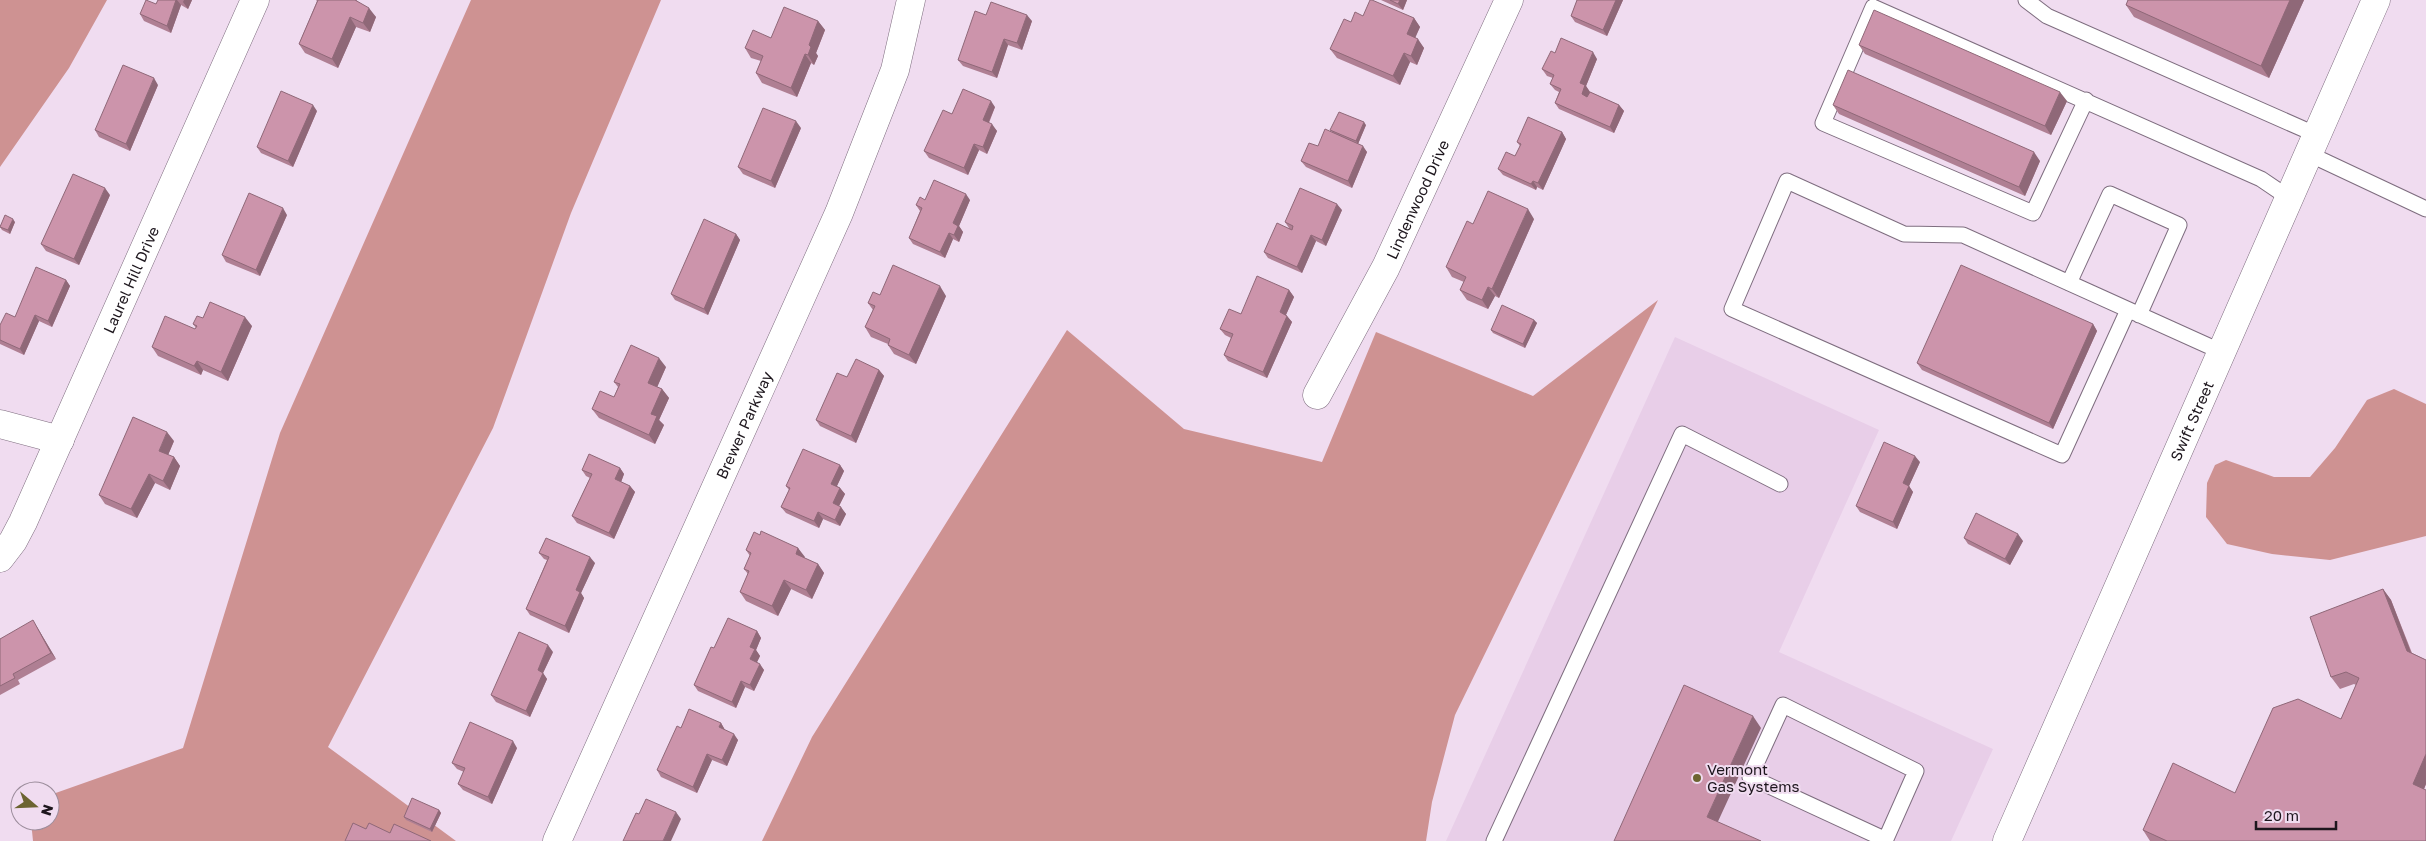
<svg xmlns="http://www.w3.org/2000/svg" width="2426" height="841" viewBox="0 0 2426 841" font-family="'Golos Text',sans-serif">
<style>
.built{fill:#e8cee8}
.forest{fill:#ce9292}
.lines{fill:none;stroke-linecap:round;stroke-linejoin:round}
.service-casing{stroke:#7e6d7f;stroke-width:17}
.minor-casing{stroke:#7e6d7f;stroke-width:29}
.tertiary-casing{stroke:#7e6d7f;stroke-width:29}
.service{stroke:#fff;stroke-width:15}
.minor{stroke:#fff;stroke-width:28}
.tertiary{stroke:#fff;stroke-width:28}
.wall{fill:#af7f93}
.shaded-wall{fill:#8f6878}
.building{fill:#cc94ab;stroke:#8f6878}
.poi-dot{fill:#6c6431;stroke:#f0dcf0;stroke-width:2}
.labels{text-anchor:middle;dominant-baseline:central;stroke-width:4;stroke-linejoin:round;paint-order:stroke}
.street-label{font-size:15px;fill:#1d161d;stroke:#f0dcf0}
.poi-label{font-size:15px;fill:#1d161d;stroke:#f0dcf0;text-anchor:start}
</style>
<rect width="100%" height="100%" fill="#f0dcf0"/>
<path class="built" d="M1675,337L1879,430L1779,652L1993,749L1951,841H1446Z"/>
<path class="forest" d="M0,0H107L69,68L0,167Z
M471,0H661L571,213L493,428L328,747L456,841H33L31,821H50V795L183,748L280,433Z
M1658,300L1455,715L1432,802L1426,841H762L812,737L1067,330L1184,429L1322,462L1376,332L1533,396Z
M2394,389L2426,404V536L2330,560L2272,554L2227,544L2206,517L2207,483L2215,465L2226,460L2274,477H2310L2335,448L2367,400Z"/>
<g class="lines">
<defs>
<path id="service" d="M2026,0L2047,16L2317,135
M2086,100L2033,213L1823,123L1873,7L2261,179L2289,198
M2309,154L2426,209
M2069,283L2110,194L2179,225L2139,315
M2128,310L2062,455L1732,309L1787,181L1904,234L1963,235L2222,352
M1884,839L1750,777L1783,705L1916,771L1885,841
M1494,841L1682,434L1780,484"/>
<g id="minor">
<path id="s1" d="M1317,395L1386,267L1509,0"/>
<path d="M0,424L60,440"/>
<path id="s2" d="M0,558L13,541L23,522L255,0"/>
<path id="s3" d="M557,841L839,213L895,70L911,0"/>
</g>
<g id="tertiary">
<path id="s4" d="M2007,841L2376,0"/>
</g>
</defs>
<use href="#service" class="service-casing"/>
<use href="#minor" class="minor-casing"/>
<use href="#tertiary" class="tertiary-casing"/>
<use href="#service" class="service"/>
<use href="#minor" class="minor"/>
<use href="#tertiary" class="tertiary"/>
</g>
<path class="wall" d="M158,0H192L188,9L181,5L171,33L144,21L140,14L156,4Z
M316,0H357V1L376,17L370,32L356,27L338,68L305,53L299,44L317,1Z
M1381,0H1407L1403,10Z
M1577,0H1623L1607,36L1575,22L1571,16Z
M2128,0H2304L2269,78L2134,17L2126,5Z
M986,15L1032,21L1022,50L1008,45L997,78L963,66L958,60Z
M1363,16L1414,18L1420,27L1415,37L1424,48L1417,65L1410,62L1400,85L1337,58L1330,49Z
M818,21L825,30L816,53L818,56L814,65L811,63L797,97L762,83L756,73L761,61L751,58L745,48L771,38Z
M1859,45L2067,101L2051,135L1865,54Z
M1555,53L1597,59L1586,86L1590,92L1619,105L1624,111L1614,133L1559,109L1555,103L1559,92L1555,90L1550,84L1553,78L1547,76L1542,69Z
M158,85L130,151L99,137L95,130Z
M1833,105L2040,161L2025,196L1839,114Z
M995,107L989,123L997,131L987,154L979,150L968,175L929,158L924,151L952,114Z
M317,111L293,167L261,153L257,147Z
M1366,125L1358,144L1367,152L1352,188L1306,167L1301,161L1318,146L1332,132L1330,130Z
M801,128L775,188L743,174L738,167Z
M1562,132L1566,139L1543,190L1537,187L1536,190L1503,175L1498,169L1515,156L1520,146L1517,142Z
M110,195L79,265L46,251L41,244Z
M925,200H970L959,226L963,232L959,242L953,239L945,258L913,244L909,238L920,211L916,205Z
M1342,210L1326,246L1316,241L1302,273L1268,258L1264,252L1289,228L1285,222Z
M287,215L260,276L226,262L222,255Z
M1534,219L1499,298L1495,296L1488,309L1467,300L1460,290L1464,282L1452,277L1446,267L1473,224Z
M15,222L10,234L2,230L0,227V225Z
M736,234L740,240L708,315L675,300L671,294Z
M66,280L70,286L52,327L39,321L24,355L0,344V325L15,317Z
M1289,290L1294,297L1286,315L1292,322L1267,378L1228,361L1224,355L1231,338L1225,335L1220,329L1241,314Z
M880,295L946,296L916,364L894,354L888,345V344L871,337L865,327L873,310L868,303Z
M203,318L252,326L228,381L203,370L201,375L158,356L152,347L195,329L196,328L193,324Z
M1534,320L1537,323L1525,348L1493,333L1491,330Z
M2093,324L2097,331L2053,429L1922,370L1917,363Z
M666,367L657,387L662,389L669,398L659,420L664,425L655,444L599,418L592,409L614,397L618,387L614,382Z
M879,370L884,376L856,443L820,426L816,420L847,377Z
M174,441L168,455L174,457L180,466L170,490L155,483L137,518L105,504L99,495Z
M1920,462L1909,486L1913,492L1897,529L1860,512L1856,506Z
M840,465L844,471L837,486L840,488L845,494L839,506L846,514L840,526L823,519L819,528L786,513L781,507L789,490L786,486Z
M620,468L624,474L621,482L630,486L635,492L614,539L577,523L572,516L590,478L586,476L582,470Z
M760,535L798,548L804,558L818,564L824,573L812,599L791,589L778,616L746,601L740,592L748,574L744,569L750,556L746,550Z
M1964,538L2023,541L2010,565L1968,544Z
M539,553L595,563L581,593L584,598L569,633L530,615L526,609L547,560L544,559Z
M2383,589L2391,600L2412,653L2426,660V784L2424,789L2426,841H2150L2143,830L2235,793L2341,719L2356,685L2354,684L2340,689L2331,677Z
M37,627L56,659L18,680L20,684L0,695V639Z
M757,631L761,638L756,650L760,656L757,662L764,670L754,691L745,687L736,708L698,691L694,685L714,648Z
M553,652L543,673L547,679L530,717L496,702L491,695Z
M721,723L725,730L738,740L727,766L712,760L697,793L661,777L657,770L681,728Z
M517,748L492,804L463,790L458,784L464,772L457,769L452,763Z
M439,810L441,813L432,832L406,820L404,817Z"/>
<path class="shaded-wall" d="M176,0H177L181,5L171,33L167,26Z
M184,0H192L188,9L183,2Z
M1400,0H1407L1403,10L1398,4Z
M1616,0H1623L1607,36L1603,30Z
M2290,0H2304L2269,78L2261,66Z
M369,8L376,17L370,32L363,23Z
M1027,15L1032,21L1022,50L1017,43Z
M350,17L356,27L338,68L332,59Z
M1414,18L1420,27L1413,43L1407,34Z
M818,21L825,30L816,53L818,56L814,65L808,55L809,45Z
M1004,39L1008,45L997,78L992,72Z
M1418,39L1424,48L1417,65L1411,56Z
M1593,52L1597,59L1586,86L1590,92L1586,101L1582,94L1580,83Z
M1404,53L1410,62L1400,85L1393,76Z
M805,54L811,63L797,97L791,88Z
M154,78L158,85L130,151L126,144Z
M2060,92L2067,101L2051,135L2045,126Z
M991,101L995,107L987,126L983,120Z
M313,105L317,111L293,167L288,161Z
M1619,105L1624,111L1614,133L1610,127Z
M796,121L801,128L775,188L771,181Z
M1364,122L1366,125L1358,144L1356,141Z
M992,124L997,131L987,154L983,147Z
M1562,132L1566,139L1543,190L1538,183Z
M974,144L979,150L968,175L964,168Z
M1363,146L1367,152L1352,188L1348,181Z
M2034,152L2040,161L2025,196L2019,187Z
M1533,181L1537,187L1536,190L1531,184Z
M105,188L110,195L79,265L74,259Z
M966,194L970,200L959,226L963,232L959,242L954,235L953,223Z
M1337,204L1342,210L1326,246L1322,240Z
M283,208L287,215L260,276L256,270Z
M1528,209L1534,219L1499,298L1492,289Z
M13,219L15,222L10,234L8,230Z
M949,233L953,239L945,258L940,252Z
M736,234L740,240L708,315L704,309Z
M1311,235L1316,241L1302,273L1297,267Z
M66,280L70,286L52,327L48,321Z
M940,286L946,296L916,364L909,355Z
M1488,287L1495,296L1488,309L1482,300Z
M1289,290L1294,297L1284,319L1280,312Z
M35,315L39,321L24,355L20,349Z
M1287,316L1292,322L1267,378L1263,372Z
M245,317L252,326L228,381L221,372Z
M1534,320L1537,323L1525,348L1523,344Z
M2093,324L2097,331L2053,429L2049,423Z
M659,358L666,367L655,392L648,383Z
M197,361L203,370L201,375L194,366Z
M879,370L884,376L856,443L851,436Z
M662,389L669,398L659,420L664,425L655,444L649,435L651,414Z
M167,432L174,441L166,460L159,451Z
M1915,456L1920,462L1909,486L1913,492L1897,529L1893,522L1903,483Z
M174,457L180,466L170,490L163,481Z
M840,465L844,471L835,490L831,484Z
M620,468L624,474L620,485L615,479Z
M149,474L155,483L137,518L131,509Z
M630,486L635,492L614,539L609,533Z
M840,488L845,494L837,510L833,503Z
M841,507L846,514L840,526L835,520Z
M818,512L823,519L819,528L814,521Z
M2018,534L2023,541L2010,565L2005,559Z
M798,548L805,557L802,563L796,554Z
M590,557L595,563L581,593L584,598L569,633L565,626L576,590Z
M818,564L824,573L812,599L806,590Z
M784,580L791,589L778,616L772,606Z
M2383,589L2391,600L2415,663L2407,651Z
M33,620L37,627L56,659L51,653Z
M757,631L761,638L756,650L760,656L755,666L750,659V647Z
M548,645L553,652L543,673L547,679L530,717L526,711L538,670Z
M760,664L764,670L754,691L750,685Z
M741,681L745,687L736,708L732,702Z
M1753,716L1761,728L1715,828L1707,817Z
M721,723L725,730L723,734L719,727Z
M734,734L738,740L727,766L722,760Z
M513,741L517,748L492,804L488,797Z
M707,754L712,760L697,793L693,787Z
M2426,754V784L2421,796L2413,784Z
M439,810L441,813L432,832L430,829Z
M676,812L681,819L671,841H663Z"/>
<path class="building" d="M146,0L156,4L158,0H176L167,26L140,14Z
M318,0H355L369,8L363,23L350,17L332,59L299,44Z
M1370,0H1372L1414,18L1407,34L1418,39L1411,56L1404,53L1393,76L1330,49L1344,19L1351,22L1355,12L1363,16Z
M1390,0H1400L1398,4Z
M1577,0H1616L1603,30L1571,16Z
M2128,0H2290L2261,66L2126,5Z
M991,2L1027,15L1017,43L1004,39L992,72L958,60L975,11L986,15Z
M784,7L818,21L809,45L811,47L808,55L805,54L791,88L756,73L763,56L745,48L753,30L771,38Z
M1874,10L2060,92L2045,126L1859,45Z
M1561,38L1593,52L1580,83L1585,85L1582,94L1587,97L1590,92L1619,105L1610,127L1555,103L1561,89L1550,84L1554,75L1542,69L1551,51L1555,53Z
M123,65L154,78L126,144L95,130Z
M1848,70L2034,152L2019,187L1833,105Z
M963,89L991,101L983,120L992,124L983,147L974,144L964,168L924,151L943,110L952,114Z
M281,91L313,105L288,161L257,147Z
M763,108L796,121L771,181L738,167Z
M1339,112L1364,122L1356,141L1330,130Z
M1528,117L1562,132L1538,183L1533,181L1531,184L1498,169L1506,152L1515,156L1521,144L1517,142Z
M1325,129L1363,146L1348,181L1301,161L1309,143L1318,146Z
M73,174L105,188L74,259L41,244Z
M934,180L966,194L953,223L958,226L954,235L949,233L940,252L909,238L922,208L916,205L920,197L925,200Z
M1300,188L1337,204L1322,240L1311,235L1297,267L1264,252L1277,223L1292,230L1293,226L1285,222Z
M1488,191L1528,209L1492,289L1488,287L1482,300L1460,290L1466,277L1446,267L1467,221L1473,224Z
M249,193L283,208L256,270L222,255Z
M5,215L13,219L8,230L0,227Z
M704,219L736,234L704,309L671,294Z
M893,265L940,286L909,355L888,345L890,339L865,327L875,306L868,303L873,292L880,295Z
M1961,265L2093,324L2049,423L1917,363Z
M36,267L66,280L48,321L35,315L20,349L0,340V325L6,313L15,317Z
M1257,276L1289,290L1280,312L1287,316L1263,372L1224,355L1233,334L1220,329L1229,309L1241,314Z
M210,302L245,317L221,372L197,361L194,366L152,347L165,316L195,329L197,326L193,324L197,316L203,318Z
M1502,305L1534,320L1523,344L1491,330Z
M631,345L659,358L648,383L662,389L651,414L657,416L649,435L592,409L600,391L614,397L620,384L614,382Z
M856,359L879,370L851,436L816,420L837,373L847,377Z
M133,417L167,432L159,451L174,457L163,481L149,474L131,509L99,495Z
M1884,442L1915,456L1903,483L1909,486L1893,522L1856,506Z
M803,449L840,465L831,484L840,488L833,503L841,507L835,520L818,512L814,521L781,507L790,488L786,486Z
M589,454L620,468L615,479L630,486L609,533L572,516L592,474L582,470Z
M1976,513L2018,534L2005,559L1964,538Z
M761,531L798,548L796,554L818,564L806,590L784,580L772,606L740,592L749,571L744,569L751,553L746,550L754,532L760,535Z
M546,538L590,557L576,590L580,592L565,626L526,609L549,557L539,553Z
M2383,589L2407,651L2426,660V754L2413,784L2426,790V841H2167L2143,830L2173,763L2235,793L2273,708L2298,699L2341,719L2359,678L2346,672L2331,677L2310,617Z
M728,618L757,631L750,647L755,649L750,659L760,664L750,685L741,681L732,702L694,685L711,647L714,648Z
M33,620L51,653L13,674L15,678L0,686V639Z
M519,632L548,645L538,670L543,673L526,711L491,695Z
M1684,685L1753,716L1707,817L1761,841H1614Z
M689,709L721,723L719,727L734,734L722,760L707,754L693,787L657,770L677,726L681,728Z
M470,722L513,741L488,797L458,784L465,768L452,763Z
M412,798L439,810L430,829L404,817Z
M646,799L676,812L663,841H623L636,813L639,814Z
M353,823L366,829L369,823L390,833L394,824L431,841H345Z"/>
<circle class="poi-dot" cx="1697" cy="778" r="5"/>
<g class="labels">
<g class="street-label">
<text stroke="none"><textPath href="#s1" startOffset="220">Lindenwood Drive</textPath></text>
<text stroke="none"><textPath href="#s2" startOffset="308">Laurel Hill Drive</textPath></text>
<text stroke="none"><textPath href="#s4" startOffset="459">Swift Street</textPath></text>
<text stroke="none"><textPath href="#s3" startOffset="456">Brewer Parkway</textPath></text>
</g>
<g class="poi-label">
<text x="1707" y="769">Vermont<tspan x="1707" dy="17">Gas Systems</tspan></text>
</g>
</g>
<g transform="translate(35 806) rotate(109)"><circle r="24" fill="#f0dcf0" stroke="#9c8d9c"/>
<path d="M0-4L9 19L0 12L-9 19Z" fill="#6c6431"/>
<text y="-8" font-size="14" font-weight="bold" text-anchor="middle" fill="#1d161d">N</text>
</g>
<path d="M2256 821v8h80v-8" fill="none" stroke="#1d161d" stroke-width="2.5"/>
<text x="2264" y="821" font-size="15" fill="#1d161d" stroke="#f0dcf0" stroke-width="4" paint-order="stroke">20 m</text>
</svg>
